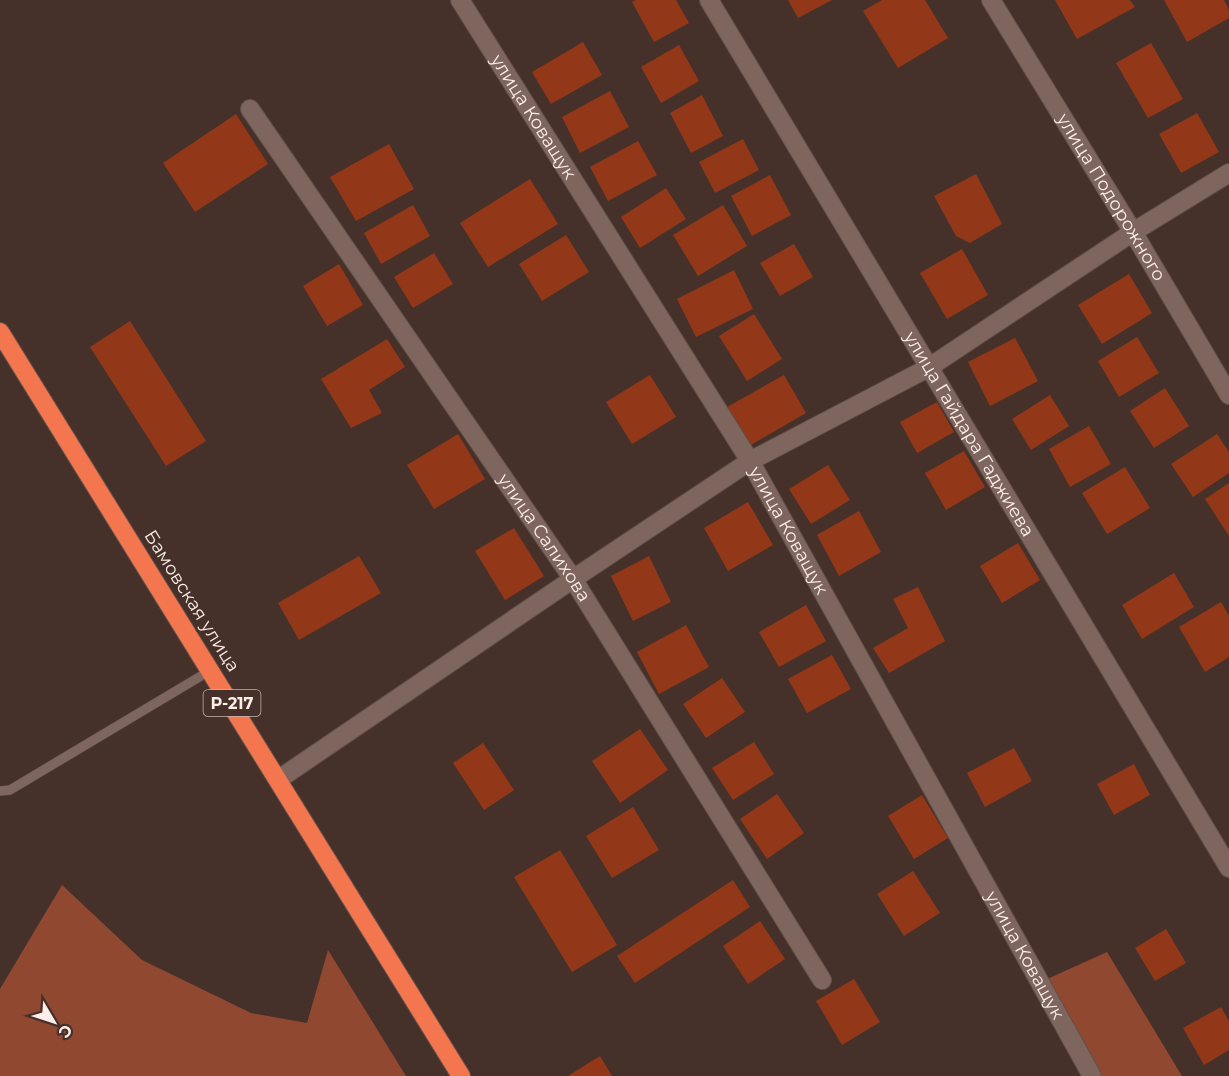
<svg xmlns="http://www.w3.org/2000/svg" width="1229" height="1076" viewBox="0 0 1229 1076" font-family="Montserrat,sans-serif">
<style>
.green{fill:#914831}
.building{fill:#923819}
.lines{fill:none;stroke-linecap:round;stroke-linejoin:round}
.lane-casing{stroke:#62504a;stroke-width:10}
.street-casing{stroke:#62504a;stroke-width:20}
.highway-casing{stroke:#62504a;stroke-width:20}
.lane{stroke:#7e665f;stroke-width:9}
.street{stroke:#7e665f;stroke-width:18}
.highway{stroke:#f3764e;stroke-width:18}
.labels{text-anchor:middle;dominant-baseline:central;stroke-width:5;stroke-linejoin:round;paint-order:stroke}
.shield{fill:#46312a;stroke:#c6b5b0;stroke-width:1.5}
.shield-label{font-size:16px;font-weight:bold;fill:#fdeeea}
.street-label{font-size:18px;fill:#fdeeea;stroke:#46312a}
</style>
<rect width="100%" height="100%" fill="#46312a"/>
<path class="green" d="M62,885L142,960L251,1013L307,1023L328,950L406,1076H0V989Z
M1107,952L1182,1076H1091L1045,980Z"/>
<path class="building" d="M636,0H676L689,23L654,42L632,2Z
M788,0H832L798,18Z
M882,0H925L948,38L898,68L863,11Z
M1055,0H1130L1135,7L1077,39Z
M1164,0H1224L1229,10V18L1187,42Z
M583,42L602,75L551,104L532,72Z
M1151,43L1183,99L1148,118L1116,63Z
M679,45L699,81L661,103L641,67Z
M610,91L629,127L580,153L562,117Z
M702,95L723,136L691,153L670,113Z
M1197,113L1219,152L1181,173L1159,134Z
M236,114L268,164L195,212L163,163Z
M743,139L759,170L715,193L699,162Z
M638,141L657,175L608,201L590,167Z
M389,144L414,189L356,221L330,177Z
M976,174L1002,224L970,243L956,236L934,196Z
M770,175L791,215L752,236L731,196Z
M530,179L558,224L488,267L460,223Z
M666,188L686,219L640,248L621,217Z
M413,205L430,236L381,264L364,233Z
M723,205L747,246L698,276L673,235Z
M566,235L589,272L542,301L519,264Z
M794,244L813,277L780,296L760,263Z
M962,249L988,295L947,319L920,273Z
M434,253L453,284L413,308L394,277Z
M339,264L363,305L327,326L303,286Z
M734,270L753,309L696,337L677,299Z
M1129,274L1152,313L1102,344L1078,305Z
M754,314L782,359L747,381L719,336Z
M130,321L206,441L166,466L90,347Z
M1137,337L1159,373L1119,397L1098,361Z
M1015,338L1038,381L990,406L968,362Z
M387,339L405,367L369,390L382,413L351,428L321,379Z
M650,375L676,417L632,444L606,402Z
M784,375L806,413L749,446L727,407Z
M1165,388L1189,426L1154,448L1130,411Z
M1050,395L1069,426L1031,450L1012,419Z
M937,402L954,432L917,453L900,422Z
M1089,426L1111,464L1070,487L1049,449Z
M458,434L485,479L434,509L407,465Z
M1217,434L1229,452V473L1193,497L1171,464Z
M964,451L985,487L946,510L925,473Z
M828,465L850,500L811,524L789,489Z
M1125,467L1150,508L1107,534L1082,493Z
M1229,483V536L1205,499Z
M748,502L773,545L728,571L704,528Z
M859,511L881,552L839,576L817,535Z
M514,528L544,576L505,600L475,551Z
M1018,543L1040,580L1002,603L980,566Z
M359,556L381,593L299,640L278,603Z
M649,556L671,602L633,621L611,576Z
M1174,573L1194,607L1142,639L1122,605Z
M918,587L945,641L889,673L873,648L908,628L893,599Z
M1221,602L1229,616V657L1205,672L1179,627Z
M806,605L826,641L779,667L759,632Z
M686,625L709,667L659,694L637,652Z
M832,655L851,689L807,713L788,679Z
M722,678L745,712L706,738L683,704Z
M640,729L668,770L620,803L592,761Z
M754,742L774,774L733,800L712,768Z
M483,743L514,790L484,810L453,763Z
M1014,748L1032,781L985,807L967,773Z
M1134,764L1150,795L1114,815L1097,784Z
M777,794L804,833L767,859L740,819Z
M922,795L948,838L914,859L888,816Z
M633,807L659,850L612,878L586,836Z
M560,850L617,945L572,972L514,877Z
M913,871L940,913L904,936L877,894Z
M733,880L750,907L635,983L617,956Z
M760,921L785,959L748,984L723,946Z
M1166,929L1186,963L1155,981L1135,948Z
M854,979L880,1022L842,1045L816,1001Z
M1221,1007L1229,1021V1050L1204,1065L1183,1028Z
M600,1056L612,1076H568Z"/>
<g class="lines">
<defs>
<path id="lane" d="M0,791L10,790L211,670"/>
<g id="street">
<path id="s1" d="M460,0L750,461L1092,1076"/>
<path id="s2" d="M709,0L1229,868"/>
<path id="s3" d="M991,0L1133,232L1229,395"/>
<path id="s4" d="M250,109L573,579L822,980"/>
<path d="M279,779L573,579L750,461L928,368L1133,232L1229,173"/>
</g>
<path id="highway" d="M0,332L461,1076"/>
</defs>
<use href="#lane" class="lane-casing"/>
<use href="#street" class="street-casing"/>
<use href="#highway" class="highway-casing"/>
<use href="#lane" class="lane"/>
<use href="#street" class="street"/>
<use href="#highway" class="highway"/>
</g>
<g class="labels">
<rect class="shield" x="203.5" y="690" width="57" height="26" rx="4.5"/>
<g class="shield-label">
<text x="232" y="703">Р-217</text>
</g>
<g class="street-label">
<text stroke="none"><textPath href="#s1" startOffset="138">улица Коващук</textPath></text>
<text stroke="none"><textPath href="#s3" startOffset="231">улица Подорожного</textPath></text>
<text stroke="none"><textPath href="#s2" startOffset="506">улица Гайдара Гаджиева</textPath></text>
<text stroke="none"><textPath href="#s1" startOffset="624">улица Коващук</textPath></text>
<text stroke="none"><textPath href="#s4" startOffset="520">улица Салихова</textPath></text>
<text transform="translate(192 601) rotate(58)">Бамовская улица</text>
<text stroke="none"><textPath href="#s1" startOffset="1110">улица Коващук</textPath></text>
</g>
</g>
<g transform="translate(54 1022) rotate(129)" stroke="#46312a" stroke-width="4.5" paint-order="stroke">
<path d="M0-4.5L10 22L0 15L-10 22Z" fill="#fdeeea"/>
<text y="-9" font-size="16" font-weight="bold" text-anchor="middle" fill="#fdeeea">С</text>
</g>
</svg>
